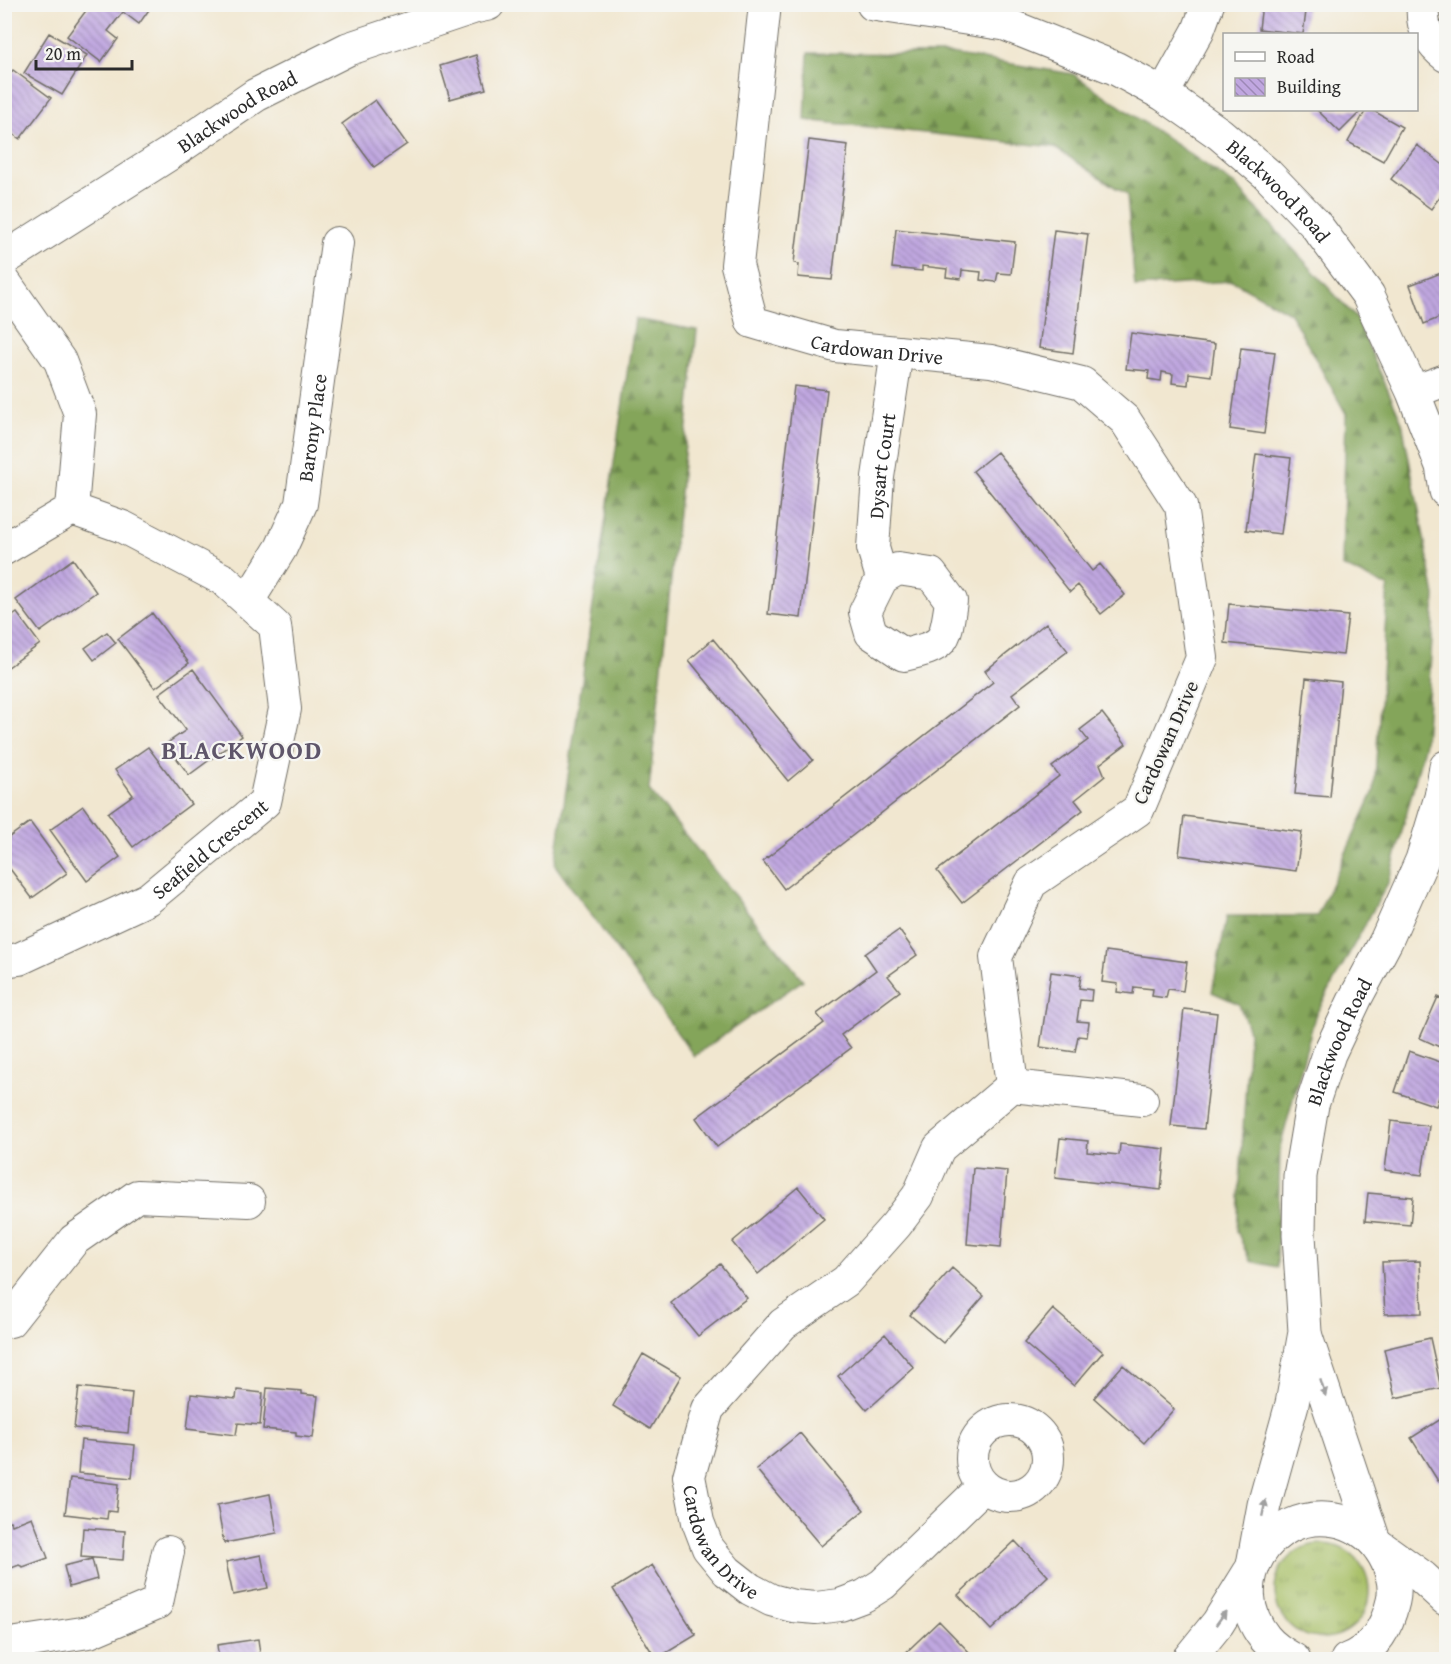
<svg xmlns="http://www.w3.org/2000/svg" width="1451" height="1664" viewBox="0 0 1451 1664" font-family="'Gentium Book Plus',serif">
<style>
.grass{fill:url(#grass-tufts);stroke:#687448;stroke-width:1.5}
.forest{fill:url(#forest-firs);stroke:#586842;stroke-width:1.5}
.building{fill:url(#building-back-hatch)}
.lines{fill:none;stroke-linecap:round;stroke-linejoin:round}
.street-casing{stroke:#706d65;stroke-width:34}
.secondary-casing{stroke:#706d65;stroke-width:35}
.street{stroke:#fff;stroke-width:32}
.secondary{stroke:#fff;stroke-width:33}
.oneway{fill:#a0a0a0}
.labels{text-anchor:middle;dominant-baseline:central;stroke-width:4.5;stroke-linejoin:round;paint-order:stroke}
.street-label{font-size:20px;fill:#2b2b2b;stroke:#f6f6f2}
.district-label{font-size:26px;font-weight:bold;letter-spacing:1.5px;fill:#5f566a;stroke:#f6f6f2}
</style>
<defs>
<pattern id="grass-tufts" width="24" height="20" patternUnits="userSpaceOnUse" patternTransform="scale(1.5)"><rect width="24" height="20" fill="#a6be64"/><path d="M3 7l-1-3M5 7V3M7 7l1-3M15 17l-1-3M17 17v-4M19 17l1-3" fill="none" stroke="#879b53"/></pattern>
<pattern id="forest-firs" width="22" height="20" patternUnits="userSpaceOnUse" patternTransform="scale(1.5)"><rect width="22" height="20" fill="#84a55a"/><path d="M5 1l3.5 6h-7zM16 11l3.5 6h-7z" fill="#6c874b"/></pattern>
<pattern id="building-back-hatch" width="6" height="6" patternUnits="userSpaceOnUse" patternTransform="scale(1.5)"><rect width="6" height="6" fill="#c0a7e0"/><path d="M-1 5l2 2M0 0l6 6M5-1l2 2" fill="none" stroke="#9c88b6"/></pattern>
</defs>
<rect width="100%" height="100%" fill="#f6f6f2"/>
<filter id="ink" filterUnits="userSpaceOnUse"><feTurbulence type="fractalNoise" baseFrequency=".0167" numOctaves="2"/><feDisplacementMap in="SourceGraphic" scale="12" xChannelSelector="R" yChannelSelector="G"/><feConvolveMatrix kernelMatrix="1 2 1 2 8 2 1 2 1" color-interpolation-filters="sRGB"/></filter>
<filter id="wash" filterUnits="userSpaceOnUse"><feTurbulence type="fractalNoise" baseFrequency=".008" numOctaves="4" result="noise"/><feDisplacementMap in="SourceGraphic" scale="24" xChannelSelector="R" yChannelSelector="G"/><feGaussianBlur stdDeviation="1.35" result="paint"/><feColorMatrix in="noise" values="0 0 0 0 0 0 0 0 0 0 0 0 0 0 0 0 0 1.4 0 .05"/><feComposite in="paint" operator="in"/></filter>
<g filter="url(#wash)">
<rect width="100%" height="100%" fill="#f1e7d0"/>
<path class="grass" d="M1275 1591a47 47 0 1 1 94 0a47 47 0 1 1-94 0Z"/>
<path class="forest" d="M808,53L951,54L1073,74L1235,185L1356,318L1402,422L1435,596L1425,743L1389,881L1315,1016L1280,1148L1277,1267L1250,1261L1237,1231L1249,1031L1239,1004L1212,992L1227,916H1317L1374,791L1388,587L1342,566L1346,414L1290,313L1233,281L1135,287L1127,195L1054,147L805,120Z
M635,319L697,330L649,790L803,980L694,1056L555,865Z"/>
<g id="blocks">
<path class="building" d="M91,4H153L139,24L123,12L108,31L118,39L101,62L67,36Z
M1108,4H1137L1136,10Z
M1262,4H1307L1303,34L1259,29Z
M49,33L87,55L62,95L24,73Z
M476,55L486,89L450,99L440,66Z
M13,70L51,98L20,139L4,128V81Z
M375,100L407,144L374,167L342,124Z
M1317,110H1362L1340,132Z
M1366,110H1372L1402,127L1383,161L1348,142Z
M809,140L848,145L832,280L798,277L799,264L794,263Z
M1417,145L1446,167V188L1431,209L1391,179Z
M896,229L1015,242L1011,274L998,273L996,282L980,280L981,272L962,270L961,279L946,277L947,269L922,266V271L892,268Z
M1054,230L1088,234L1073,353L1039,348Z
M1446,271V315L1424,324L1410,285Z
M1131,333L1215,344L1211,376L1189,373L1188,385L1172,383L1173,374L1162,372L1161,381L1148,379L1149,371L1126,369Z
M1241,348L1275,352L1264,434L1230,429Z
M794,386L827,390L801,618L768,614Z
M997,452L1092,571L1100,564L1125,595L1101,614L1078,585L1070,592L973,471Z
M1256,454L1291,458L1281,534L1246,530Z
M73,559L96,592L40,632L16,600Z
M1229,604L1348,616L1343,655L1225,643Z
M17,613L40,644L4,670V622Z
M152,613L189,663L155,688L118,639Z
M1046,623L1068,651L1012,694L1020,705L784,889L763,861L993,682L985,671Z
M107,632L116,643L94,660L85,648Z
M713,639L813,760L788,781L689,660Z
M193,669L242,736L189,775L166,744L186,730L159,694Z
M1306,678L1341,682L1330,797L1295,794Z
M1102,713L1126,744L1100,764L1105,776L1075,800L1083,810L962,903L937,871L1059,776L1052,767L1088,740L1080,730Z
M148,747L191,804L133,847L108,813L133,795L115,770Z
M83,806L120,857L87,881L50,830Z
M1184,816L1302,832L1296,871L1179,855Z
M30,822L67,873L32,898L4,861V841Z
M899,930L917,955L888,976L900,991L841,1035L851,1048L717,1147L696,1118L824,1023L817,1014L876,970L865,954Z
M1106,951L1187,962L1183,991L1168,989L1166,998L1152,996L1153,989L1134,987L1133,994L1117,992L1118,984L1102,982Z
M1051,972L1081,976L1079,988L1092,990L1091,1001L1080,1000L1077,1021L1089,1022L1087,1037L1078,1036L1075,1052L1040,1047Z
M1438,997L1446,1001V1050L1420,1038Z
M1184,1009L1217,1013L1204,1129L1171,1126Z
M1409,1051L1446,1064V1076L1436,1106L1395,1092Z
M1391,1121L1429,1126L1422,1175L1385,1170Z
M1060,1138L1088,1141L1087,1152L1119,1155L1120,1144L1165,1149L1161,1190L1055,1178Z
M973,1168L1007,1171L1001,1247L967,1244Z
M798,1187L824,1219L758,1274L732,1242Z
M1368,1193L1413,1197L1410,1225L1365,1221Z
M1420,1261L1422,1313L1385,1314L1382,1262Z
M720,1264L747,1298L698,1336L671,1303Z
M952,1268L984,1296L943,1343L910,1315Z
M1053,1309L1103,1352L1074,1386L1024,1343Z
M885,1334L914,1368L867,1410L838,1376Z
M1430,1338L1441,1388L1395,1398L1384,1349Z
M643,1354L681,1376L650,1429L613,1406Z
M1123,1365L1174,1409L1144,1443L1094,1398Z
M79,1387L132,1393L128,1433L74,1428Z
M267,1388L302,1391V1394L318,1396L313,1438L296,1436V1432L263,1429Z
M237,1390L263,1393L260,1425L238,1423L236,1435L187,1429L191,1394L236,1399Z
M1444,1417L1446,1421V1476L1438,1481L1411,1438Z
M800,1433L864,1510L821,1546L756,1469Z
M81,1440L135,1445L132,1478L78,1473Z
M70,1478L119,1484L116,1512L108,1511L107,1519L65,1514Z
M270,1494L277,1533L224,1543L217,1505Z
M32,1517L48,1558L23,1567L19,1565L4,1571V1523L10,1521L12,1525Z
M83,1528L125,1531L123,1560L81,1557Z
M1015,1541L1048,1576L991,1630L958,1595Z
M261,1555L268,1588L233,1595L226,1562Z
M92,1559L97,1579L69,1587L64,1566Z
M652,1565L696,1635L656,1659L613,1589Z
M939,1621L970,1653L963,1660H898Z
M258,1639L260,1654L248,1656L249,1660H219L217,1645Z"/>
</g>
</g>
<g filter="url(#ink)">
<use href="#blocks" fill-opacity="0" stroke="#706d65" stroke-width="1.5"/>
<g class="lines">
<defs>
<g id="street">
<path id="s1" d="M765,4L737,265L752,322L835,346L991,361L1082,383L1125,420L1181,506L1202,658L1138,810L1031,883L996,957L1012,1086L939,1148L918,1196L896,1225L846,1281L783,1324L708,1409L689,1476L698,1522L708,1548L727,1571L750,1589L771,1600L793,1606L816,1608L840,1605L864,1596L883,1584L984,1486"/>
<path d="M1423,4C1421,26 1428,43 1446,56"/>
<path d="M1163,94L1198,31L1208,4"/>
<path d="M4,281L60,361L80,414L72,509"/>
<path d="M1413,392L1446,380"/>
<path d="M4,549L72,509"/>
<path d="M898,569L931,574L951,601C945,643 946,645 904,655L871,633L865,612L882,578Z"/>
<path id="s2" d="M882,578L873,548L878,477L897,352"/>
<path id="s3" d="M248,601L281,548L301,504L337,243"/>
<path id="s4" d="M4,961L19,959L148,899L265,802L285,709L275,626L224,580L123,527L72,509"/>
<path d="M1012,1086L1142,1100"/>
<path d="M4,1322L10,1321L74,1240L137,1196L249,1201"/>
<circle cx="1010" cy="1458" r="38"/>
<path d="M4,1645L89,1632L157,1603L168,1552"/>
</g>
<g id="secondary">
<path id="s5" d="M873,4L1005,24L1115,68L1163,94L1220,134L1267,174L1315,224L1368,295L1413,392L1442,466L1446,491"/>
<path id="s6" d="M4,259L169,154L256,95L348,49L474,7L488,4"/>
<path d="M1306,1337L1374,1541"/>
<path d="M1379,1546L1422,1577L1446,1599"/>
<path id="s7" d="M1253,1565L1264,1505L1292,1404L1305,1332L1299,1235L1300,1176L1312,1105L1329,1054L1356,997L1386,941L1422,860L1441,797L1446,767"/>
<path d="M1188,1660L1218,1623L1249,1573"/>
<path d="M1294,1660C1283,1654 1273,1648 1265,1638C1222,1585 1268,1508 1335,1520C1353,1523 1370,1534 1380,1549C1390,1563 1397,1584 1393,1601C1387,1628 1373,1650 1347,1660"/>
</g>
</defs>
<use href="#street" class="street-casing"/>
<use href="#secondary" class="secondary-casing"/>
<use href="#street" class="street"/>
<use href="#secondary" class="secondary"/>
</g>
<defs><path id="oneway-solid" d="M-6-.8H1V-3.2L6.5 0L1 3.2V.8H-6Z" transform="scale(1.5)"/></defs>
<g class="oneway">
<use href="#oneway-solid" transform="translate(1323 1388) rotate(72)"/>
<use href="#oneway-solid" transform="translate(1264 1508) rotate(-78)"/>
<use href="#oneway-solid" transform="translate(1221 1618) rotate(-54)"/>
</g>
</g>
<g class="labels">
<g class="street-label">
<text stroke="none"><textPath href="#s6" startOffset="276">Blackwood Road</textPath></text>
<text stroke="none"><textPath href="#s5" startOffset="458">Blackwood Road</textPath></text>
<text stroke="none"><textPath href="#s1" startOffset="450">Cardowan Drive</textPath></text>
<text stroke="none"><textPath href="#s3" startOffset="188">Barony Place</textPath></text>
<text stroke="none"><textPath href="#s2" startOffset="114">Dysart Court</textPath></text>
<text transform="translate(1165 742) rotate(-66)">Cardowan Drive</text>
<text stroke="none"><textPath href="#s4" startOffset="237">Seafield Crescent</textPath></text>
<text stroke="none"><textPath href="#s7" startOffset="536">Blackwood Road</textPath></text>
<text stroke="none"><textPath href="#s1" startOffset="2072">Cardowan Drive</textPath></text>
</g>
<g class="district-label">
<text x="242" y="749">BLACKWOOD</text>
</g>
</g>
<rect width="1451" height="1664" fill="none" stroke="#f6f6f2" stroke-width="24"/>
<rect x="1223" y="33" width="195" height="78" fill="#f6f6f2" stroke="#a5a5a2" stroke-width="1.5"/>
<rect x="1235" y="52" width="30" height="9" fill="#ffffff" stroke="#a5a5a2" stroke-width="1.5"/>
<text x="1277" y="63" font-size="18" fill="#2b2b2b">Road</text>
<rect x="1235" y="78" width="30" height="18" fill="url(#building-back-hatch)" stroke="#a5a5a2" stroke-width="1.5"/>
<text x="1277" y="93" font-size="18" fill="#2b2b2b">Building</text>
<path d="M36 60v9h96v-9" fill="none" stroke="#2b2b2b" stroke-width="3"/>
<text x="45" y="60" font-size="18" fill="#2b2b2b" stroke="#f6f6f2" stroke-width="4.5" paint-order="stroke">20 m</text>
</svg>
